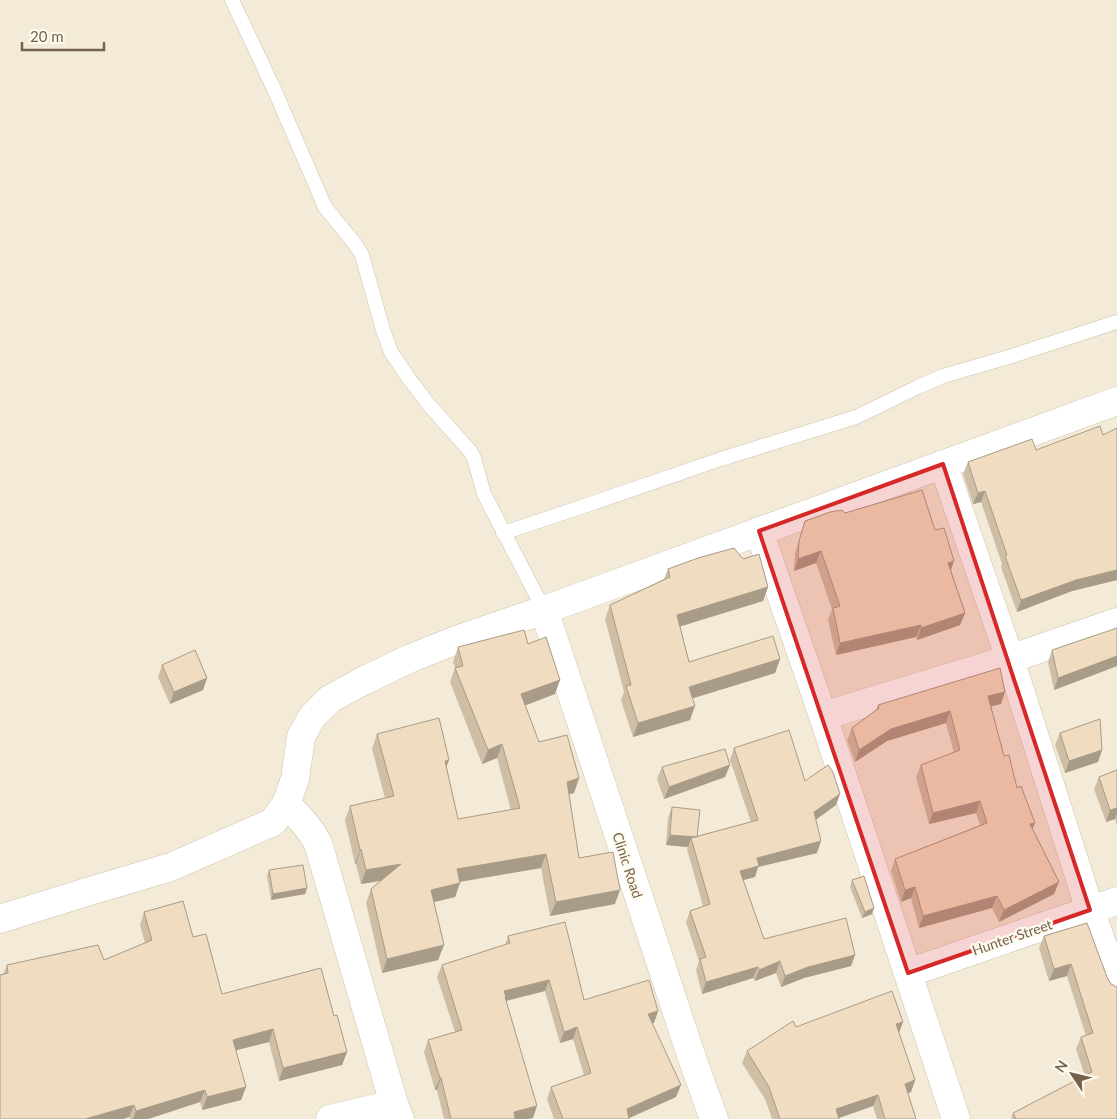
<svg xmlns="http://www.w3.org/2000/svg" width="1117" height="1119" viewBox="0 0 1117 1119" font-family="Lato,sans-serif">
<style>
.residential{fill:#f3ebd7}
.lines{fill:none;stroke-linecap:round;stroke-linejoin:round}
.lane-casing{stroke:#cdc2ae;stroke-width:15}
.street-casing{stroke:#cdc2ae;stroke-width:29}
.secondary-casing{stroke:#d0c3ac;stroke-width:29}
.lane{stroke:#fff;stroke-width:14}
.street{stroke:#fff;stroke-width:28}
.secondary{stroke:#fff;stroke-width:28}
.wall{fill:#cebea6}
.shaded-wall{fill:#a89b87}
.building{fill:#f0ddc1;stroke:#a89b87}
.marked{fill:#d62828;fill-opacity:0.2;stroke:#d62828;stroke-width:4;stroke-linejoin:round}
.labels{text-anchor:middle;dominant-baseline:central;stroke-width:4.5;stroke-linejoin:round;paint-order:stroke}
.street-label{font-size:14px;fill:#75634d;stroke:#fefbee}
</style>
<rect width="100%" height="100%" fill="#fcf8e8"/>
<path class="residential" d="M0,0H1117V1119H0Z"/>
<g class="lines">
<defs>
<path id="lane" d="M232,0L274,89L325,207L355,244L362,255L383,330L391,352L410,380L430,406L470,451L474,458L484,494L544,610
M503,533L590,504L721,459L856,417L918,387L943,376L1012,356L1117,322"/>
<path id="street" d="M943,464L1010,659L1090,910L1117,984
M759,531L823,716L956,1119
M544,610L1117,401
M823,716L1010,659L1117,622
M286,804C299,816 310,828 318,843L394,1104L400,1119
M908,973L1117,901
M330,1119L394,1104"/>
<path id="secondary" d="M0,919L90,891L171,867L273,822L286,804L295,779L301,737L312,717L330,699L363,681L411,658L459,639L544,610L692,1058L714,1119"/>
</defs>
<use href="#lane" class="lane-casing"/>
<use href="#street" class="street-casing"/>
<use href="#secondary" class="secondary-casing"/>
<use href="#lane" class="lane"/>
<use href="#street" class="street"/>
<use href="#secondary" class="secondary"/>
</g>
<path class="wall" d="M1117,428V580L1072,591L1017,612L1001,567L1002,564L981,502L973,504L963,474L968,462L1036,450L1103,435Z
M845,513L935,530L951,570L965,613L960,625L917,640L916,637L836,655L828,620L832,609L816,563L794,571L795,553L805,521Z
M743,559L768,587L763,601L680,626L689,662L780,659L775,673L693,698L690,720L633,737L621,700L624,692L605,619L610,605L664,579L668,569Z
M1117,628V666L1054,690L1048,662L1052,650Z
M528,644L555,694L525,705L539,742L579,778L574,793L569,794L579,858L615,904L550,916L541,868L460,882L455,897L434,902L444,945L438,960L382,973L366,903L371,889L381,881L361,884L356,864H355L345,820L350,806L385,798L372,749L377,734L447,768L458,819L511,810L497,758L482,764L450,682L455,668L453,662L458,647Z
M162,665L207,678L203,690L170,704L158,677Z
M1001,704L991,706L1004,756L1017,788L1035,823L1032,829L1054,894L999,922L992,908L919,928L911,898L901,902L891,871L895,859L980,825L976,813L929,824L916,777L921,765L954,753L946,723L887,741L855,762L847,740L852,728L876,710L878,705Z
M1060,733L1102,750L1098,762L1065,773L1055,745Z
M734,748L805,781L840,794L836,805L816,819L817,853L758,867L755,877L743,880L764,939L855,955L851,966L804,978L781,987L776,973L755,981L753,978L702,994L696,970L699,961L686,922L690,911L703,906L687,849L688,847L666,845L668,818L672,807L697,836L751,822L730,760Z
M730,765L725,777L664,799L657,779L662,767Z
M1117,770V826L1115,819L1106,822L1094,789L1099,777Z
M269,870L307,888L305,894L271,900L267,876Z
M852,880L874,908L872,914L862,918L850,887Z
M144,912L193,937L222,994L334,1016L347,1052L342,1065L279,1081L269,1042L236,1050L246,1087L241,1100L202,1110L200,1102L148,1119H130L129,1117L3,974L7,965L104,960L145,943L140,925Z
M1087,923L1117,1119H1011L1013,1113L1085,1076L1076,1049L1081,1037L1086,1036L1067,976L1049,981L1039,948L1044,936Z
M508,936L584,1000L658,1011L654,1023H652L676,1097L629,1118V1119H554L547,1099L551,1087L584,1075L573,1039L560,1043L545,991L506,1001L533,1118L528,1119H444L437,1090H435L424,1052L428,1040L455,1032L437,977L442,965L505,945Z
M796,1027L899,1033L915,1080L911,1092L908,1093L916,1119H877L873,1106L839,1118V1119H772L765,1099L742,1063L747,1051Z"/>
<path class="shaded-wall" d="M985,491L981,502L973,504L978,493Z
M821,551L816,563L794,571L798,559Z
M954,561L950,573L948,563Z
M1117,570V580L1072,591L1017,612L1021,600L1076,580Z
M768,587L763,601L672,629L677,615Z
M965,613L960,625L917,640L921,628Z
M921,625L916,637L836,655L840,643Z
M1117,656V666L1054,690L1058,678Z
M780,659L775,673L684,701L689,687Z
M207,678L203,690L170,704L174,692Z
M560,680L555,694L516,709L521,694Z
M1005,692L1001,704L984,708L988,696Z
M695,706L690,720L633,737L638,723Z
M950,711L946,723L887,741L855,762L859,750L891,729Z
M502,744L497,758L482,764L488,750Z
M1102,750L1098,762L1065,773L1069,761Z
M449,760L444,774L445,761Z
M730,765L725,777L664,799L669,787Z
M579,778L574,793L562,796L567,782Z
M840,794L836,805L810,824L814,812Z
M980,801L976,813L929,824L933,813Z
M1117,808V813L1115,819L1106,822L1110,810Z
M1035,823L1030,835V824Z
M670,835L697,837L691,838L688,847L666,845Z
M821,841L817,853L758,867L755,877L736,882L740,871L757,858Z
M361,849L356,864H355L360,850Z
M546,854L541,868L452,883L457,869Z
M401,864L396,878L361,884L366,870Z
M1059,882L1054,894L999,922L1004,910Z
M460,883L455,897L426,904L431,890Z
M915,887L911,898L901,902L905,890Z
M307,888L305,894L271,900L273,894Z
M620,890L615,904L550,916L556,902Z
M997,896L992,908L919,928L923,916Z
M874,908L872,914L862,918L865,912Z
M444,945L438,960L382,973L387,959Z
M855,955L851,966L804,978L781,987L785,976L808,967Z
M780,961L776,973L755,981L759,970Z
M1071,964L1067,976L1049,981L1054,969Z
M758,967L753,978L702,994L706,982Z
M549,980L545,991L505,1001L504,991Z
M658,1011L654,1023L644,1026L648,1014Z
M903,1022L899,1033L896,1024Z
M577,1027L573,1039L560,1043L564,1032Z
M273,1029L269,1042L229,1052L233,1040Z
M347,1052L342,1065L279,1081L283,1068Z
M440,1078H441L437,1090H435Z
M915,1080L911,1092L901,1096L905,1084Z
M681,1085L676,1097L627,1119V1109Z
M246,1087L241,1100L202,1110L207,1097Z
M205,1090L200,1102L148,1119H133L136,1111Z
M878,1095L873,1106L836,1119V1109Z
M134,1105L129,1117L124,1119H85Z
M537,1106L533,1118L528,1119H511L514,1112Z"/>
<path class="building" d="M1100,426L1103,435L1117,428V570L1076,580L1021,600L1005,556L1007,555L985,491L978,493L968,462L1032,439L1036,450Z
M922,490L935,530L944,528L954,561L948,563L965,613L921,628V625L840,643L833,608L840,606L821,551L798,559L799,541L805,521L830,512L842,510L845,513Z
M734,548L743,559L759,554L768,587L677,615L689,662L773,636L780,659L689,687L695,706L638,723L626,686L631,685L610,605L670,577L668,569L698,558Z
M1117,628V656L1058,678L1052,650Z
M524,630L528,644L546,637L560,680L521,694L539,742L567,735L579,778L567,782L579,858L613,852L620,890L556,902L546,854L457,869L460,883L431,890L444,945L387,959L371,889L401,864L366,870L361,849L360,850L350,806L394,796L377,734L439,718L449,760L445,761L458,819L520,808L502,744L488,750L455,668L463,666L458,647Z
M195,650L207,678L174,692L162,665Z
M1000,668L1005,692L988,696L1004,756L1009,755L1017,788L1021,786L1035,823L1030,824L1059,882L1004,910L997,896L923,916L915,887L905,890L895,859L987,823L980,801L933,813L921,765L960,750L950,711L891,729L859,750L852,728L879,708L878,705Z
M1100,719L1102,750L1069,761L1060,733Z
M789,730L805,781L828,765L833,772L840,794L814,812L821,841L757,858L759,866L740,871L764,939L846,918L855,955L808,967L785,976L780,961L759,970L758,967L706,982L700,959L706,957L690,911L710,904L691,838L758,820L734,748Z
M725,749L730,765L669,787L662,767Z
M1117,770V808L1110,810L1099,777Z
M672,807L700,810L697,837L670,835Z
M303,865L307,888L273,894L269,870Z
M864,876L874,908L865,912L852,880Z
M183,901L193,937L206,934L222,994L321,968L334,1016L337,1015L347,1052L283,1068L273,1029L233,1040L246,1087L207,1097L205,1090L136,1111L134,1105L85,1119H0V975L8,973L7,965L98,945L104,960L152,940L144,912Z
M565,922L584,1000L649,980L658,1011L648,1014L681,1085L627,1109L629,1119H563L551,1087L591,1073L577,1027L564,1032L549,980L504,991L506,997H505L537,1106L514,1112L515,1119H451L441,1078H440L428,1040L462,1030L442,965L510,943L508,936Z
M1087,923L1107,977L1111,984L1117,987V1119H1016L1013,1113L1092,1072L1081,1037L1093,1033L1071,964L1054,969L1044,936Z
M892,991L903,1022L896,1024L915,1080L905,1084L916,1119H885L878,1095L836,1109L839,1119H780L769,1087L747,1051L793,1021L796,1027Z"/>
<path class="marked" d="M943,464L1090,910L908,973L759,531Z"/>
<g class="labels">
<g class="street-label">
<text transform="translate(628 865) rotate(72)">Clinic Road</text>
<text transform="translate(1012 937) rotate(-19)">Hunter Street</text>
</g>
</g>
<g transform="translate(1072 1074) rotate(305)" stroke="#fefbee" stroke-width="4" paint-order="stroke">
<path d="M0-4L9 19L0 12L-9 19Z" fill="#75634d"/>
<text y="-8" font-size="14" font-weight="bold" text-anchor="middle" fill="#75634d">N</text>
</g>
<path d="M22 42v8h82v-8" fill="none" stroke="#75634d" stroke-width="2.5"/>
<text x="30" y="42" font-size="15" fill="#75634d" stroke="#fefbee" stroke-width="4" paint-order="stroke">20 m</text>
</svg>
